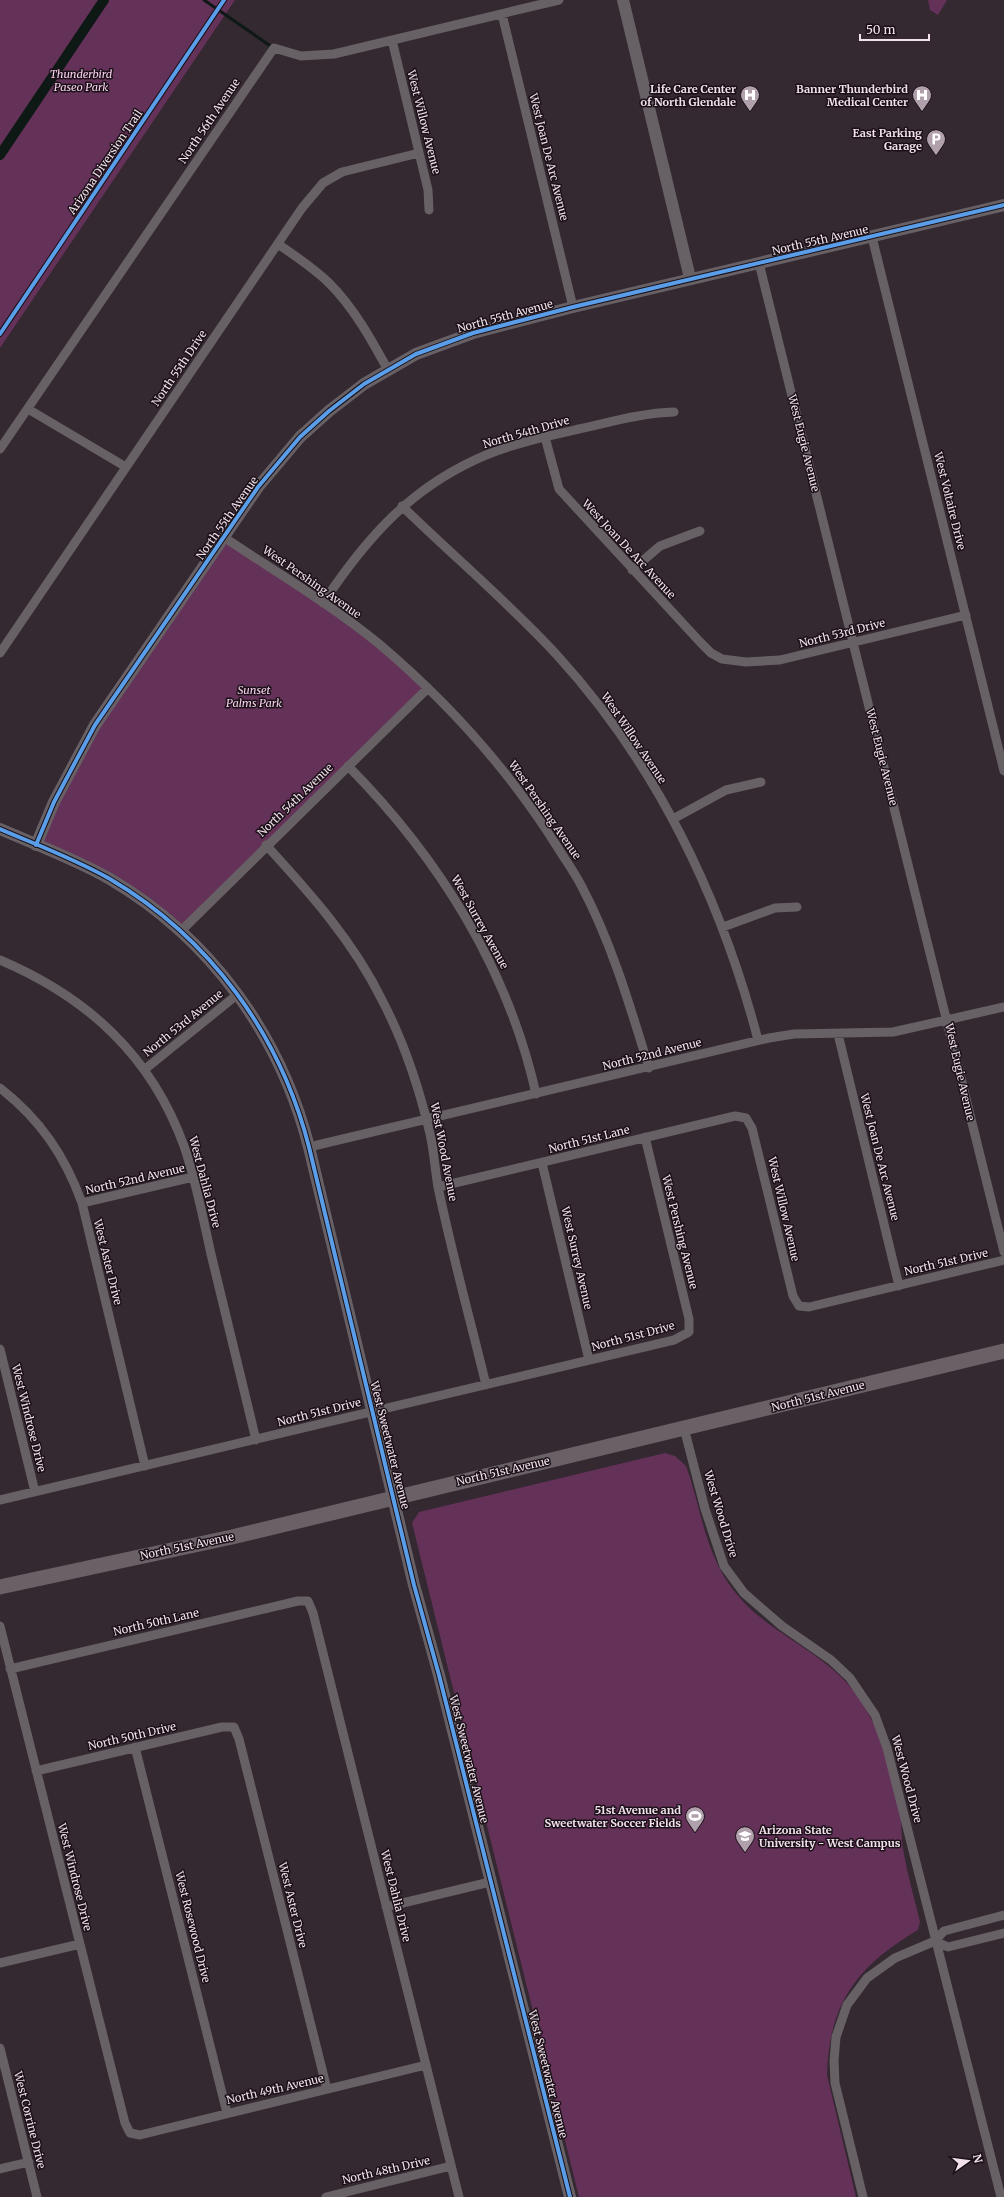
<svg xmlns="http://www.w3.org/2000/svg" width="1004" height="2197" viewBox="0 0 1004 2197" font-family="Merriweather,serif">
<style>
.green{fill:#643158}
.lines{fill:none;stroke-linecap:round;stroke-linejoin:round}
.stream{stroke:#0e1915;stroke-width:3}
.canal{stroke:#0e1915;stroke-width:10}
.minor{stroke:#676165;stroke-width:9}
.tertiary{stroke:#676165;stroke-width:12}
.primary{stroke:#6a6167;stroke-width:15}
.cycleway-casing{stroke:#1a1017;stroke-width:6}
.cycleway{stroke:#5a9eea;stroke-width:4}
.labels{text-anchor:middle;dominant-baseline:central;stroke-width:3;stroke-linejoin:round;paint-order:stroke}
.park-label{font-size:11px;font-style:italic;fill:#fad1ed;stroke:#1a1017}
.poi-label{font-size:11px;font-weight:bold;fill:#f2e1ec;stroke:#1a1017;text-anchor:end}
.street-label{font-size:11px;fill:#f2e1ec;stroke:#1a1017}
</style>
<rect width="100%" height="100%" fill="#342831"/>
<path class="green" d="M0,0H235L0,348Z
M928,0H947L938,15L930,10Z
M225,538L323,603L428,688L181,931L149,905L36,845L77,757Z
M665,1453L675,1456L686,1466C702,1510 704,1552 734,1591C767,1634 824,1650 856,1694C881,1728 892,1772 900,1812C902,1826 901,1841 904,1854C908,1877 915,1900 920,1922L918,1930C857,1966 829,2003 827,2075L856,2197H579L412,1523L419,1512Z"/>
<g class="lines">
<path class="stream" d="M204,0L272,47"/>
<path class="canal" d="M0,155L104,0"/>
<path class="minor" d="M502,14L573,307
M392,40L428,190L429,210
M872,237L1004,771
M278,244C295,256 314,268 329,283C354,308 371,339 388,370
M759,263L1004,1252
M28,409L126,467
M545,437L559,489L700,642L711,653L722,659L746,662L780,660L966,615
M0,449L274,48L301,56L334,54L559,0
M402,506C453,556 508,602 556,654C656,763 721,898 758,1040
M225,538C276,572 330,604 378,643C448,702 509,770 558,848C566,861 575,873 582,887C612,944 630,1006 649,1068
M632,570L660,546L700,531
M323,603C367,537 412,486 486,455C516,443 548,436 579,429C611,422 642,413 674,412
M0,653L302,208L323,183L342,172L419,153
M348,766C438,857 508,968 536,1094
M673,819L726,790L761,782
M266,845C310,893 353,941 382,1000C404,1042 419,1087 430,1134C434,1151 435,1170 438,1187C452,1254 470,1319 486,1385
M723,927L775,908L797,907
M181,931L428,688
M0,960C87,997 151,1055 184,1146C196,1181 203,1218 211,1254C226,1316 241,1378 256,1440
M838,1034L899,1286
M144,1070L238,994
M0,1088C40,1119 65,1156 82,1203L145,1466
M309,1147L769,1038L794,1034L893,1032L1004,1007
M542,1163L589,1360
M438,1187L735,1116L746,1118L752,1128L793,1296L799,1306L809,1307L1004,1260
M82,1203L193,1177
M0,1349L35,1492
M684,1428L705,1509L724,1566L744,1593L782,1626L831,1660L850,1678L875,1715L887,1748L1001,2197
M0,1500L674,1340L689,1332V1319L645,1137
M0,1626L125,2123L130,2133L140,2135L426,2065
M10,1669L298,1601H308L313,1613L459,2197
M135,1747L227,2113
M36,1771L222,1727H234L239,1739L327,2089
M386,1907L490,1882
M935,1941L948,1947L1004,1933
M0,1963L80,1944
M0,2048L37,2197
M0,2169L29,2162
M326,2197L451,2166
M863,2197L835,2083L834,2061L836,2037L847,2005L867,1978L895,1958L935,1941L944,1931L1004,1915"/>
<path class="tertiary" d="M623,0L690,278
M0,829C37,845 75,859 110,879C210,938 280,1034 309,1147L414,1585L439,1675L570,2197
M36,845L54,802L95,725L258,487L300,437L329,411L364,384L416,354L473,333L573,307L1004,205"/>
<path class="primary" d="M0,1587L232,1537L1004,1351"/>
<defs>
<path id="cycleway" d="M0,334L224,0
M0,829C37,845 75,859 110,879C210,938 280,1034 309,1147L414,1585L439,1675L570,2197
M36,845L54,802L95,725L258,487L300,437L329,411L364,384L416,354L473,333L573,307L1004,205"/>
</defs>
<use href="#cycleway" class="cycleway-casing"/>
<use href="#cycleway" class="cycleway"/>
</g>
<defs>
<symbol id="hospital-pin" viewBox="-11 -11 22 30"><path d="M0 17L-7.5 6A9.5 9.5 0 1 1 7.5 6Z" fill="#b0a0ab" stroke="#1a1017"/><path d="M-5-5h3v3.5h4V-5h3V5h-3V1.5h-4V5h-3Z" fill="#fff"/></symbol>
<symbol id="parking-pin" viewBox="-11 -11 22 30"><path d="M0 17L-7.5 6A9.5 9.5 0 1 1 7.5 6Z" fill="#b0a0ab" stroke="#1a1017"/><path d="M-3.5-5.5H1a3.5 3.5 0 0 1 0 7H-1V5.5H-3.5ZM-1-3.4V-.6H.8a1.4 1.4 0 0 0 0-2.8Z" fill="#fff"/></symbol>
<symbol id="stadium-pin" viewBox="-11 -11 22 30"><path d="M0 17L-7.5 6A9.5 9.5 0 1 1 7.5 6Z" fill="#b0a0ab" stroke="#1a1017"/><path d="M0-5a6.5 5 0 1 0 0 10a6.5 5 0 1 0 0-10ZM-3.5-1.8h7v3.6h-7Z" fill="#fff"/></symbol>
<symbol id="university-pin" viewBox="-11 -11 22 30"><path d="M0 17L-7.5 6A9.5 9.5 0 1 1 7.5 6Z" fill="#b0a0ab" stroke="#1a1017"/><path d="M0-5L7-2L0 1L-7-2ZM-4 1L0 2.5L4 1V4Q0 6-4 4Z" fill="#fff"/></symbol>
</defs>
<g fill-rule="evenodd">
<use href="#hospital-pin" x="739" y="84" width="22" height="30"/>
<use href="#hospital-pin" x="911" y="84" width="22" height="30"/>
<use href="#parking-pin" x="925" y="128" width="22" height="30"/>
<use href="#stadium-pin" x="684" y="1805" width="22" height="30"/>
<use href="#university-pin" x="734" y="1825" width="22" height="30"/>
</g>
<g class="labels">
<g class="park-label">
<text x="81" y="74">Thunderbird<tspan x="81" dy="13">Paseo Park</tspan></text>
<text x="254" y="690">Sunset<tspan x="254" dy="13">Palms Park</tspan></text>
</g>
<g class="poi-label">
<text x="736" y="89">Life Care Center<tspan x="736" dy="13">of North Glendale</tspan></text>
<text x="908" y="89">Banner Thunderbird<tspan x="908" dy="13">Medical Center</tspan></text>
<text x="922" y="133">East Parking<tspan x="922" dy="13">Garage</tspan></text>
<text x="681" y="1810">51st Avenue and<tspan x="681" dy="13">Sweetwater Soccer Fields</tspan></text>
<text x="759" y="1830" text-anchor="start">Arizona State<tspan x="759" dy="13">University - West Campus</tspan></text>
</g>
<g class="street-label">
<text transform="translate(209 121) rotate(-56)">North 56th Avenue</text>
<text transform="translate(424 122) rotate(76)">West Willow Avenue</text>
<text transform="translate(549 157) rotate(76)">West Joan De Arc Avenue</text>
<text transform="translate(105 162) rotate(-56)">Arizona Diversion Trail</text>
<text transform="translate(820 240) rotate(-13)">North 55th Avenue</text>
<text transform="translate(505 316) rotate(-15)">North 55th Avenue</text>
<text transform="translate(179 368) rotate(-56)">North 55th Drive</text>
<text transform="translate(526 432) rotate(-16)">North 54th Drive</text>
<text transform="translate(804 443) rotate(76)">West Eugie Avenue</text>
<text transform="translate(950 501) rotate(76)">West Voltaire Drive</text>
<text transform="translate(227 518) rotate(-55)">North 55th Avenue</text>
<text transform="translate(629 549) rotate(47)">West Joan De Arc Avenue</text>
<text transform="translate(312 582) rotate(35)">West Pershing Avenue</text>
<text transform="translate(842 633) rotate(-14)">North 53rd Drive</text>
<text transform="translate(634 738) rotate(56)">West Willow Avenue</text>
<text transform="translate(882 757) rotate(76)">West Eugie Avenue</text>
<text transform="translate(295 800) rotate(-44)">North 54th Avenue</text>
<text transform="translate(545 810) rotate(55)">West Pershing Avenue</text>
<text transform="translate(480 922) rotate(61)">West Surrey Avenue</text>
<text transform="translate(183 1023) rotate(-39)">North 53rd Avenue</text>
<text transform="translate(652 1054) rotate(-14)">North 52nd Avenue</text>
<text transform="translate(960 1072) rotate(77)">West Eugie Avenue</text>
<text transform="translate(589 1139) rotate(-14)">North 51st Lane</text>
<text transform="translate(444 1152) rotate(79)">West Wood Avenue</text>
<text transform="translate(880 1157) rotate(76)">West Joan De Arc Avenue</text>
<text transform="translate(135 1179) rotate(-13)">North 52nd Avenue</text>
<text transform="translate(205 1182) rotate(75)">West Dahlia Drive</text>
<text transform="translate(784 1209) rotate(77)">West Willow Avenue</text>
<text transform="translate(680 1232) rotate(76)">West Pershing Avenue</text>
<text transform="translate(577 1258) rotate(77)">West Surrey Avenue</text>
<text transform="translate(108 1262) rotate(76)">West Aster Drive</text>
<text transform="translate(946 1262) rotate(-13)">North 51st Drive</text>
<text transform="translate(633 1336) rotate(-15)">North 51st Drive</text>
<text transform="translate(818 1396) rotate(-14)">North 51st Avenue</text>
<text transform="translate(319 1412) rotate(-14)">North 51st Drive</text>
<text transform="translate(29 1418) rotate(76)">West Windrose Drive</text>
<text transform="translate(390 1445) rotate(76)">West Sweetwater Avenue</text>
<text transform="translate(503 1471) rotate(-13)">North 51st Avenue</text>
<text transform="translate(721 1514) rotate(73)">West Wood Drive</text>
<text transform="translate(187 1546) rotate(-12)">North 51st Avenue</text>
<text transform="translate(156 1622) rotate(-13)">North 50th Lane</text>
<text transform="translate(132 1736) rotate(-13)">North 50th Drive</text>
<text transform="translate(469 1759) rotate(76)">West Sweetwater Avenue</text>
<text transform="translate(907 1779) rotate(75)">West Wood Drive</text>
<text transform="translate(75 1877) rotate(76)">West Windrose Drive</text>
<text transform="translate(396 1896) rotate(76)">West Dahlia Drive</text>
<text transform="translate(293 1905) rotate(76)">West Aster Drive</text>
<text transform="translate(193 1927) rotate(76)">West Rosewood Drive</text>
<text transform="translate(548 2074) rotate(76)">West Sweetwater Avenue</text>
<text transform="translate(275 2089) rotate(-13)">North 49th Avenue</text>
<text transform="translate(30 2120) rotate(76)">West Corrine Drive</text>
<text transform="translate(386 2170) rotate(-13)">North 48th Drive</text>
</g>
</g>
<g transform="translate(968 2161) rotate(76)" stroke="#1a1017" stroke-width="3" paint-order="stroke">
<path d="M0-3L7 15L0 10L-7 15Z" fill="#f2e1ec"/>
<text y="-6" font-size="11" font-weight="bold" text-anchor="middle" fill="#f2e1ec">N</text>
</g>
<path d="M860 34v6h69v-6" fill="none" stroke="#f2e1ec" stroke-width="2"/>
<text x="866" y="34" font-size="12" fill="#f2e1ec" stroke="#1a1017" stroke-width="3" paint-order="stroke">50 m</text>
</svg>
